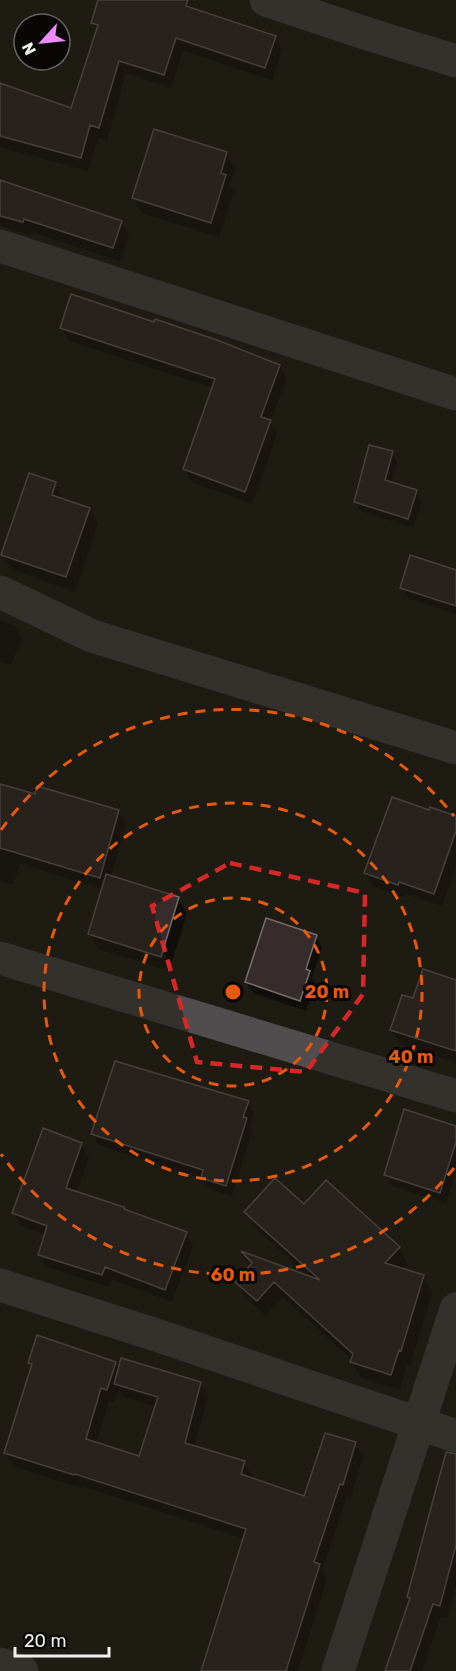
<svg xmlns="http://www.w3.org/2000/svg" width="456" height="1671" viewBox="0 0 456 1671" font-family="Rubik,sans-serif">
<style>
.shadow{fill:#0007;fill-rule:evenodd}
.building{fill:#372c2c;stroke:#786c6b;stroke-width:1.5}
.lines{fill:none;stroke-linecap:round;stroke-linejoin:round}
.minor{stroke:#514d4f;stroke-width:33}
.marked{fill:none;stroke:#d62828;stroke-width:4.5;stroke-dasharray:12 8;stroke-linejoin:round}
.ring{fill:none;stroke:#e8590c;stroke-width:3;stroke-dasharray:10 8}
.centre{fill:#e8590c;stroke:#070604;stroke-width:3}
.ring-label{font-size:18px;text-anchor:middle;font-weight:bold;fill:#e8590c;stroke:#070604;stroke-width:6;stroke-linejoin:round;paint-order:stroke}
</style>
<rect width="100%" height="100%" fill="#1e1b13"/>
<path class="shadow" d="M100,0H188L193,9L275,37L282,50L272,81L183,50L171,88L126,73L107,141L98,138L88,171L0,147V85L72,110L98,31L93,23Z
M226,153L235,169L230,185L234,191L219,237L142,213L134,198Z
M0,181L121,222L129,236L120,261L31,232L30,235L0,226Z
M155,323L279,366L287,379L270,422L277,434L252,504L192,482L184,469L214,388L69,341L62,328Z
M392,452L397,462L391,483L416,492L422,501L413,528L361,511L355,502Z
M55,484L63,500L89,509L98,524L75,592L12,570L3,555Z
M456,571V614L408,598L402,587Z
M0,620L16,627L22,638L11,665L0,661Z
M0,786L36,796L118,811L126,824L111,877L178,898L187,913L169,971L98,949L90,934L103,889L20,864L13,885L0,881Z
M430,812L456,817V866L442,906L406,894L405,898L373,886L365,873Z
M316,937L322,948L312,978L315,983L306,1011L253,993L246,982Z
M456,981V1063L401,1045L392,1030L414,1000Z
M248,1102L254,1113L250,1126L252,1131L232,1196L209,1189L203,1179L99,1145L93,1134Z
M456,1128V1172L446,1203L392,1186L385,1174Z
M81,1144L89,1157L76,1193L186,1233L193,1246L172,1302L112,1279L109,1287L47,1267L40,1254L46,1235L21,1226L14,1213Z
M304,1206L399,1248L408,1264L402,1270L423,1277L432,1293L410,1366L407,1365L400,1390L361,1378L352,1362V1360L283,1297L266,1316L246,1298L237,1282L251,1266L244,1254L311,1278L255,1228L246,1212Z
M29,1363L115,1364L119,1371L200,1383L208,1397L194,1447L244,1463L252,1476L251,1479L305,1498L355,1444L363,1457L351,1497L347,1496L322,1571L327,1579L298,1671H206L245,1539L82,1486V1488L14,1467L6,1453L32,1368ZM119,1389L123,1397L157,1407L140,1458L96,1444L109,1401L114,1403Z
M456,1472V1586L447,1619L441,1617L422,1671H387L411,1601L409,1597Z"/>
<path class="building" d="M98,0H188L186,6L276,36L265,68L176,38L164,75L119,61L99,128L90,125L81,158L0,136V83L71,108L98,25L91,23Z
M154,129L227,152L221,173L226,175L211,223L132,198Z
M0,180L122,221L113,248L24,219L23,222L0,216Z
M71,294L154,322L155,319L217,340L280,365L261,417L271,420L245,492L183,469L215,379L60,328Z
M369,445L393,451L385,480L417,490L408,519L354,502Z
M29,473L56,482L52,495L90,508L66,577L1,555Z
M410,555L456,570V606L400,588Z
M0,784L35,794L37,786L119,810L100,878L0,848Z
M392,797L429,810L430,807L456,816V831L434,894L399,882L398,885L364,873Z
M106,874L179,897L161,957L88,934Z
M266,918L317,935L306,969L310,971L300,1001L245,982Z
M423,969L456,980V1051L390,1030L402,995L413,998Z
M115,1061L249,1101L243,1117L247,1118L226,1186L201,1178L203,1170L91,1134Z
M404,1109L456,1126V1142L440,1193L384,1175Z
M43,1128L82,1143L66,1188L124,1207V1209L187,1232L165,1290L105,1267L102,1275L38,1255L47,1226L12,1213Z
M275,1178L304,1204L326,1180L400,1247L385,1263L424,1275L401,1351L399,1350L391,1375L350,1362L353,1354L274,1282L257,1301L235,1282L252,1263L241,1251L320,1280L244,1212Z
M37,1335L116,1362L107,1390L101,1388L86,1439L139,1456L158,1397L114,1384L121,1358L201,1382L185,1443L245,1461L241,1474L304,1496L325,1433L356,1442L343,1485L340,1484L314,1562L320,1564L286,1671H201L246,1529L75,1474L74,1475L4,1453L32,1364L28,1363Z
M446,1452L456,1454V1545L440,1606L433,1604L410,1671H385L410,1598L407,1597Z"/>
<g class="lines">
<path class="minor" d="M266,0L368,34L456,61
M0,246L456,394
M0,592L92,636L456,748
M0,958L456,1096
M0,1285L150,1333L456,1436
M0,1664L22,1671
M338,1671L456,1309"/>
</g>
<path d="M0 0H456V1671H0ZM230,863L365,893L363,994L306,1072L197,1062L152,906Z" fill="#1e1b13" fill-opacity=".55" fill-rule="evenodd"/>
<path class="marked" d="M230,863L365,893L363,994L306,1072L197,1062L152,906Z"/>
<g class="ring">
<circle cx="233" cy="992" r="94"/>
<circle cx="233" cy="992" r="189"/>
<path d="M454 1168A283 283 0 0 1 1 1154M1 830A283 283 0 0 1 454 816"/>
</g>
<circle cx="233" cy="992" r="9" class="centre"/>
<g class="ring-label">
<text x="327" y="998">20 m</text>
<text x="411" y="1063">40 m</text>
<text x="233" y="1281">60 m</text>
</g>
<g transform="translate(42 42) rotate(243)"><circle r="28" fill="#070604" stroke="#666461" stroke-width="1.5"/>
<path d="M0-4.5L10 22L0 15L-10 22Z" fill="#ed8cf9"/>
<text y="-9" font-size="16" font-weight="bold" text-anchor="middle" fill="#f4f2ed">N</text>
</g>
<path d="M15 1647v9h94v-9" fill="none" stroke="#f4f2ed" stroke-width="3"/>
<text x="24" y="1647" font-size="18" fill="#f4f2ed" stroke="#070604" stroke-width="4.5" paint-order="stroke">20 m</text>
</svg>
